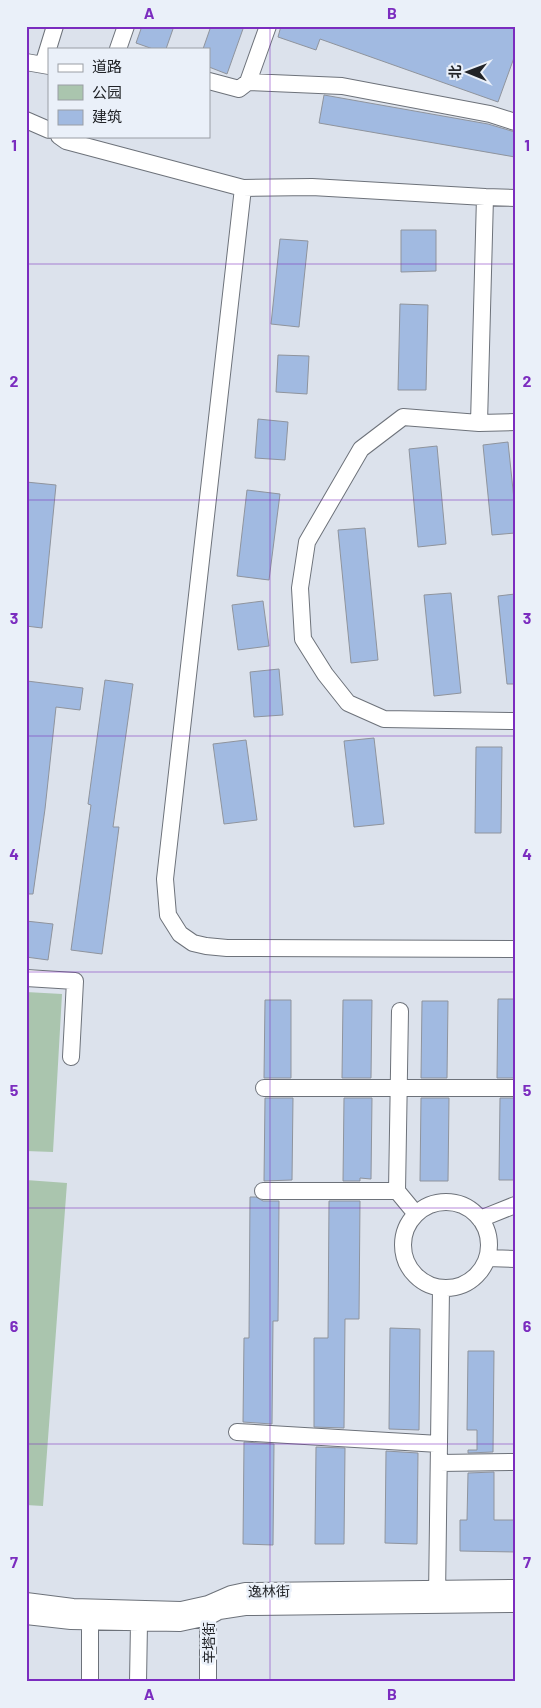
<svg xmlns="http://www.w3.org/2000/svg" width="541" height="1708" viewBox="0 0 541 1708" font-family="Barlow,'Noto Sans SC',sans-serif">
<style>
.green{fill:#aac5ae}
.building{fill:#a1bae1;stroke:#8f949d}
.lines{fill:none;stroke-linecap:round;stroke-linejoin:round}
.minor-casing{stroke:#6d727a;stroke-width:18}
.minor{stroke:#fff;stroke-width:16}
.grid{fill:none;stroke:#7b2cbf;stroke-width:1;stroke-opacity:0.55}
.labels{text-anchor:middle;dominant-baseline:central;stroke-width:5;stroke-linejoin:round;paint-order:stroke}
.street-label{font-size:14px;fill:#212327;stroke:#eaf0f9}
.neatline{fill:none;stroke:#7b2cbf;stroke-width:2}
.grid-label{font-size:16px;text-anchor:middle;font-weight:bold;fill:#7b2cbf}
</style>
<rect width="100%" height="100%" fill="#dce2ec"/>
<path class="green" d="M26,992L62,994L53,1152L26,1151Z
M26,1180L67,1183L43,1506L26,1505Z"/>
<path class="building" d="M142,26H174L166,49H153L136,43Z
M211,26H244L227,74L209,67V49H203Z
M281,26H515V55L498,102L320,39L316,50L278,37Z
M324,95L488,124L515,132V157L319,123Z
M401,230H436V271L401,272Z
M280,239L308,241L299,327L271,324Z
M400,304L428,305L426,390H398Z
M278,355L309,356L307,394L276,392Z
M258,419L288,422L285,460L255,458Z
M508,442L515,509V533L492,535L483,445Z
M437,446L446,544L418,547L409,449Z
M26,482L56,485L42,628L26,626Z
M247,490L280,494L269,580L237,576Z
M365,528L378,660L351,663L338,530Z
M451,593L461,693L434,696L424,595Z
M515,594V684H507L498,596Z
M263,601L269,646L238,650L232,605Z
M279,669L283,715L254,717L250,672Z
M105,680L133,684L113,827H119L102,954L71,950L91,805L88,804Z
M27,681L83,688L80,710L56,707L45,809L33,894H26Z
M374,738L384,824L354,827L344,741Z
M246,740L257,820L224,824L213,744Z
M476,747H502L501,833H475Z
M26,921L53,924L48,960L26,957Z
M498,999H515V1078H497Z
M265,1000H291V1078H264Z
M343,1000H372L371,1078H342Z
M422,1001H448L447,1078H421Z
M265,1098H293L292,1180L264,1181Z
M344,1098H372L371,1179L360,1178V1181H343Z
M421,1098H449L448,1181H420Z
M500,1098H515V1180H499Z
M250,1197H256L263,1201H279L278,1321H273L272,1424L243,1422L244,1338H249Z
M329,1201H360L359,1319H345L344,1428L314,1427V1338H328Z
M390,1328L420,1329L419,1430L389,1429Z
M468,1351H494L493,1452L468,1453V1450H477V1430H467Z
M244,1442L274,1444L273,1545L243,1544Z
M316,1447L345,1448L344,1544H315Z
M386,1451L418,1453L417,1544L385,1543Z
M494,1472V1520H515V1552L460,1551V1520H467L468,1473Z"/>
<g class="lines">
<defs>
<path id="minor" d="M118,49L126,26
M26,62L49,66
M43,65L55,26
M209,81L239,89L248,82L342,86L490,114L515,122
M248,82L268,26
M26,120L49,130
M59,136L66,141L243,188L312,187L485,197
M243,188L165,879L168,915L180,934L193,943L206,946L227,948L515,949
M515,422L479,423L403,417L361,449L307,542L300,588L303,639L325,674L348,703L384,719L515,721
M479,423L485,197L515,198
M26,978L75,981L71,1057
M400,1011L397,1191L416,1214
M264,1088H515
M263,1191H397
M403 1245a43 43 0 1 1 86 0a43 43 0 1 1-86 0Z
M480,1219L515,1205
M487,1258L515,1259
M237,1432L439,1444
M439,1463L515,1462
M437,1598L441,1288
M26,1601L73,1607L181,1610L208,1604L231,1594L245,1591L515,1588
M26,1616L71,1621L180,1623L208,1617L219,1611L245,1607L515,1604
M90,1621V1682
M138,1682L139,1623
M208,1682V1607"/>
</defs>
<use href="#minor" class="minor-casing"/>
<use href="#minor" class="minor"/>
</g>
<path class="grid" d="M270,26V1682M26,264H515M26,500H515M26,736H515M26,972H515M26,1208H515M26,1444H515"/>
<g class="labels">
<g class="street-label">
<text transform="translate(269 1591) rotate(-1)">逸林街</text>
<text transform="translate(208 1643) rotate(-90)">辛塔街</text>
</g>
</g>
<rect width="541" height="1708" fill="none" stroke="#eaf0f9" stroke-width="55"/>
<rect x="48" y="48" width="162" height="90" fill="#eaf0f9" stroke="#9a9ea5"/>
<rect x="58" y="64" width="25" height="8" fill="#ffffff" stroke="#9a9ea5"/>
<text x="92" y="72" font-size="15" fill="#212327">道路</text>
<rect x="58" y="85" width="25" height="15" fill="#aac5ae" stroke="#9a9ea5"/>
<text x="92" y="98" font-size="15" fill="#212327">公园</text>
<rect x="58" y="110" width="25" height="15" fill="#a1bae1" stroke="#9a9ea5"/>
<text x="92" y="122" font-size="15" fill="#212327">建筑</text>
<g transform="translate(468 72) rotate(271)" stroke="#eaf0f9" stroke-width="4" paint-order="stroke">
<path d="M0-4L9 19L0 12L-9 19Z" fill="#212327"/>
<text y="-8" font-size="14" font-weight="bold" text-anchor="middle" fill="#212327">北</text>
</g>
<rect x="28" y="28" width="486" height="1652" class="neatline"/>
<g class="grid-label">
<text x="149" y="19">A</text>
<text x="392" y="19">B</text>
<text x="14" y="151">1</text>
<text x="527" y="151">1</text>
<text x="14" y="387">2</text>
<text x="527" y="387">2</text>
<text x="14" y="624">3</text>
<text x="527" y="624">3</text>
<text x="14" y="860">4</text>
<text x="527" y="860">4</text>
<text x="14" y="1096">5</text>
<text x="527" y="1096">5</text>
<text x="14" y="1332">6</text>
<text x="527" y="1332">6</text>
<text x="14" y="1568">7</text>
<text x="527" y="1568">7</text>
<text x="149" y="1700">A</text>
<text x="392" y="1700">B</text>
</g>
</svg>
